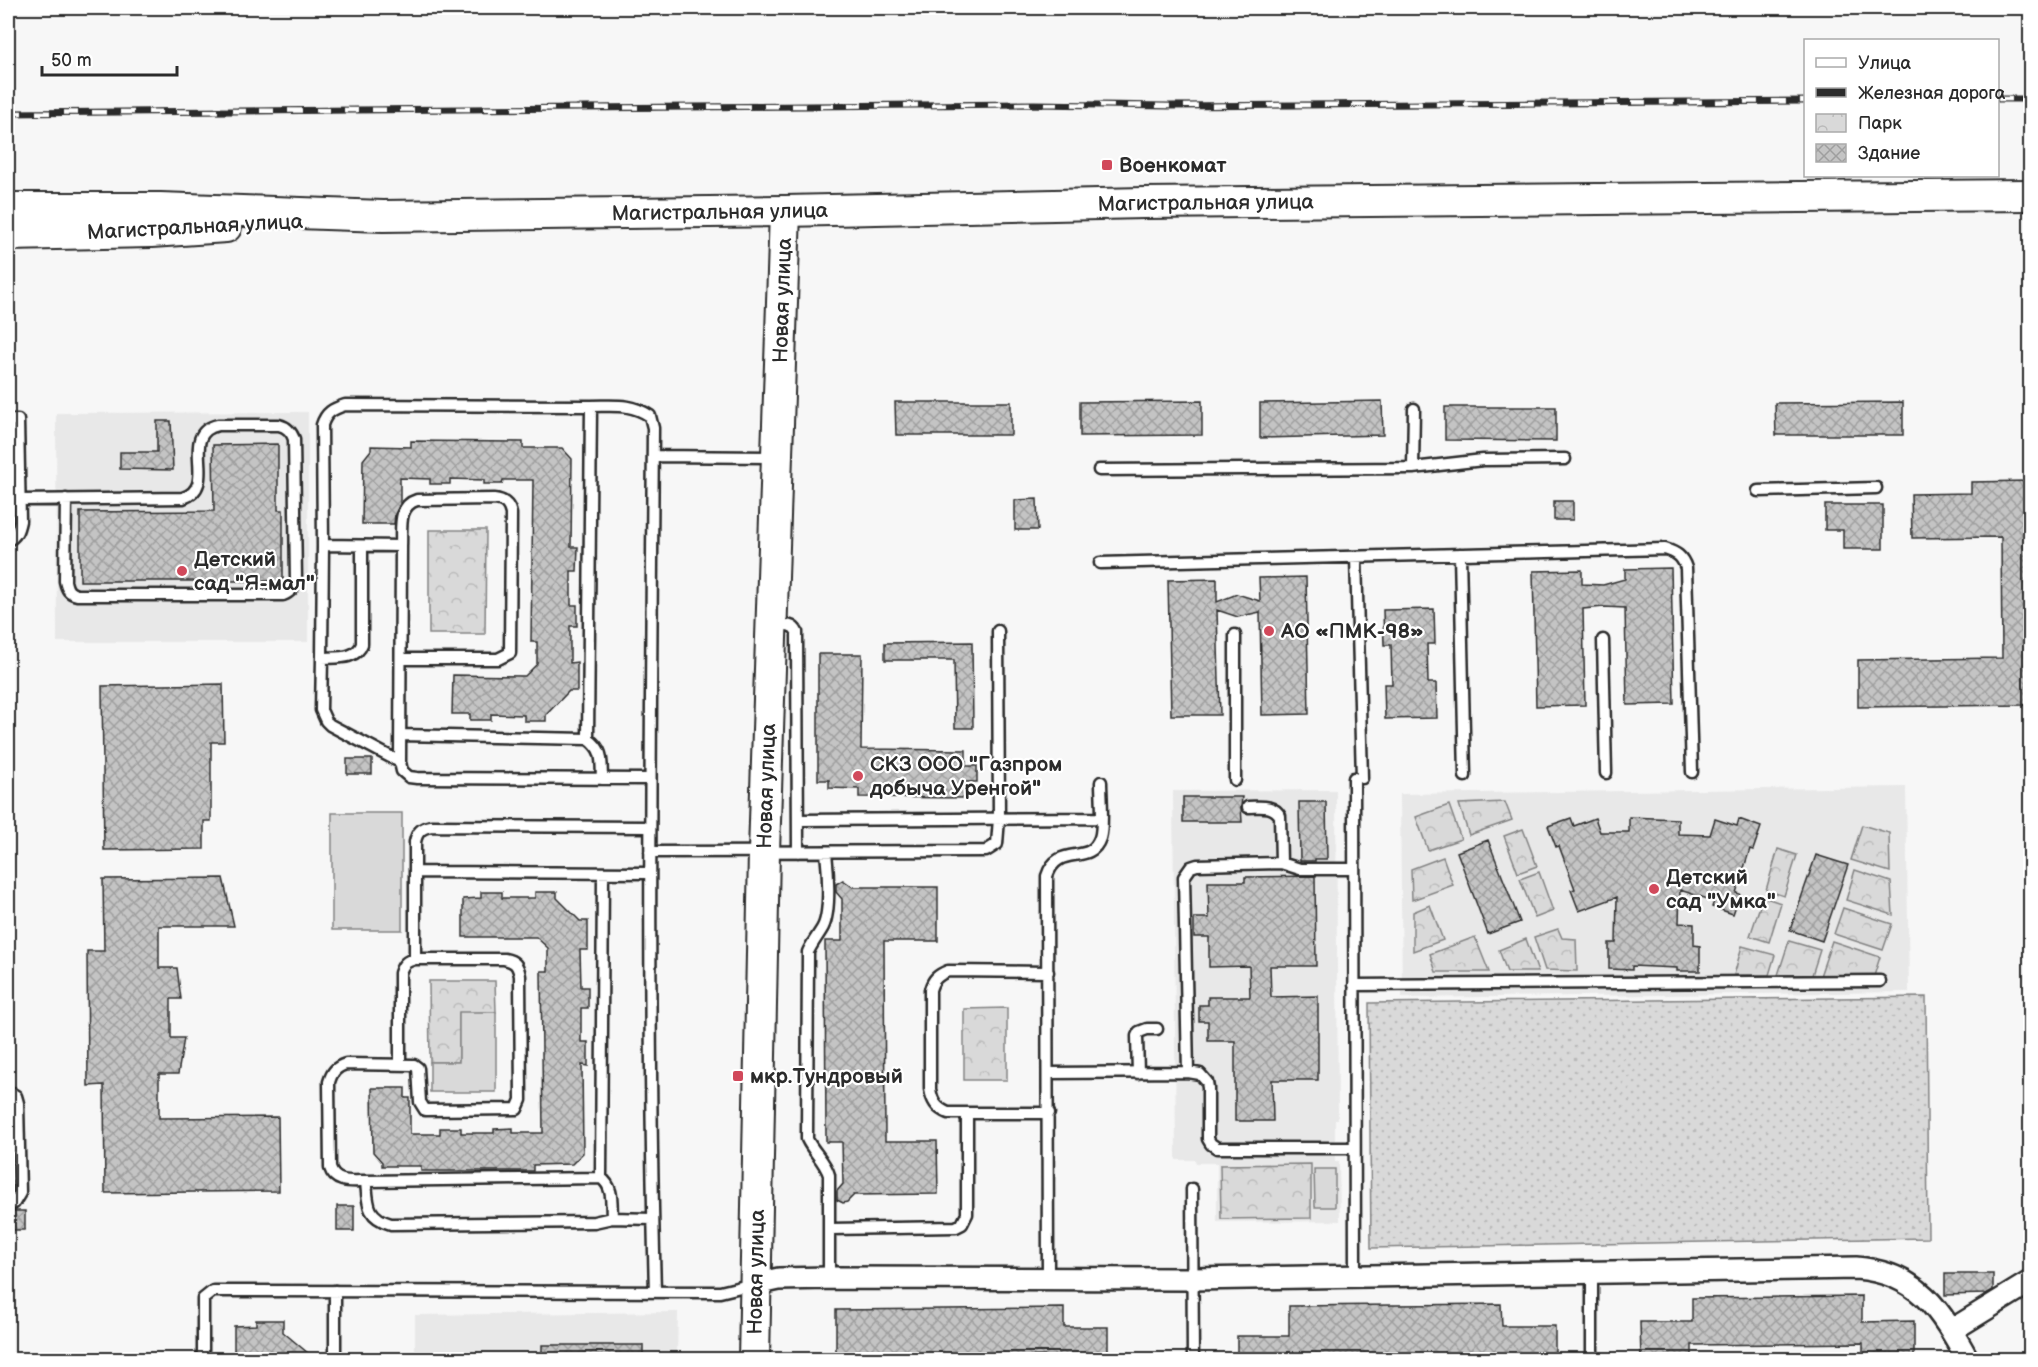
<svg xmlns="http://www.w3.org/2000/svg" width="2038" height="1367" viewBox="0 0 2038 1367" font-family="'Balsamiq Sans',sans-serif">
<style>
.built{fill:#e8e8e8}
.grass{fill:url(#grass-dots);stroke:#828282;stroke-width:1.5}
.park{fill:url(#park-crowns);stroke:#828282;stroke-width:1.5}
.pitch{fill:#d9d9d9;stroke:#828282;stroke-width:1.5}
.building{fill:url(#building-cross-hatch);stroke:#2b2b2b;stroke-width:1.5}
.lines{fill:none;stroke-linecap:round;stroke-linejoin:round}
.service-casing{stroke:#2b2b2b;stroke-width:15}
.minor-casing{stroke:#2b2b2b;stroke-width:26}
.secondary-casing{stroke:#2b2b2b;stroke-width:34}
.service{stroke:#fff;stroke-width:10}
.minor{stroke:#fff;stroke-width:21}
.secondary{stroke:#fff;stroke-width:30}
.rail-casing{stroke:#2b2b2b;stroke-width:7}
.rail{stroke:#fff;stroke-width:4.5;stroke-dasharray:14;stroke-linecap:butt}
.poi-dot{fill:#d1495b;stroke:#fff;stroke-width:2}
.labels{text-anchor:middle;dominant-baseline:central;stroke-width:4.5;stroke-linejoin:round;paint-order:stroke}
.poi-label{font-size:21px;font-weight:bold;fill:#2b2b2b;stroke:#fff;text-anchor:start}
.street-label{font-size:21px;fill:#2b2b2b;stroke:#fff}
</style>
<defs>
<pattern id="grass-dots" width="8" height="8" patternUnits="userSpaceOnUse" patternTransform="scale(1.5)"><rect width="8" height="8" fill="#d9d9d9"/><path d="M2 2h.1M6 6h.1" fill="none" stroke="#bababa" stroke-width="1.8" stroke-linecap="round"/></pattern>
<pattern id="park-crowns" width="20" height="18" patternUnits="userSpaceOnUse" patternTransform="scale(1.5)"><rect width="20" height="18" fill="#d9d9d9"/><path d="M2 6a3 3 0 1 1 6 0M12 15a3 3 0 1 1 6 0" fill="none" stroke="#bababa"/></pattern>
<pattern id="building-cross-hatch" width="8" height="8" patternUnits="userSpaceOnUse" patternTransform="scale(1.5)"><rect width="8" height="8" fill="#c4c4c4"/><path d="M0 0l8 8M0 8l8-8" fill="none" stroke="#9f9f9f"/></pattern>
</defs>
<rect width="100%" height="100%" fill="#f7f7f7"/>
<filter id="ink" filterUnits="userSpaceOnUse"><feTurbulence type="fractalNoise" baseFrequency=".0167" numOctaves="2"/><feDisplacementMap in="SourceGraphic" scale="12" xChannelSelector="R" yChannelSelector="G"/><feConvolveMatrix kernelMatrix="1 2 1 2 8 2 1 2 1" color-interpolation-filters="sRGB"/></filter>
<g filter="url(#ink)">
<path class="built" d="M308,412V642H57L56,413Z
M1906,787L1909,992L1402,998L1400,794Z
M1336,790L1338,1120H1335V1162H1339L1340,1221L1217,1222V1163H1196L1195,1160H1176L1173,791Z
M678,1312L677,1359H415V1315Z"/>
<path class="grass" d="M1926,997L1928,1238L1371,1248L1369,1003Z"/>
<path class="park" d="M429,530H486L485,634H429Z
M1505,802L1512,820L1469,835L1459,804Z
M1449,805L1461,839L1428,850L1416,817Z
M1862,825L1889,833L1890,872L1851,860Z
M1523,829L1537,866L1518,873L1504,836Z
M1778,849L1797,855L1784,896L1766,890Z
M1443,857L1453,885L1412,900L1411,869Z
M1855,870L1891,882L1893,915L1846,900Z
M1539,872L1553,911L1535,918L1520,879Z
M1763,897L1781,903L1769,942L1750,936Z
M1430,905L1443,940L1413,951V912Z
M1843,908L1892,924L1883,950L1834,934Z
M1558,929L1562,938L1576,939L1577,971L1545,970L1534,937Z
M1475,937L1489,972H1436L1430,954Z
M1526,939L1538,972H1507L1499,950Z
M1789,941L1820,950L1812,975H1778Z
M1832,941L1880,957L1874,976H1820Z
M1742,946L1775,955L1769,975H1734Z
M429,981H495L496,1012L459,1013V1062H430Z
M1007,1008V1080H964V1009Z
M1311,1164V1218L1221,1219L1220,1165Z"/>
<path class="pitch" d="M332,813H402V930H332Z
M459,1012H496V1092H430V1062H459Z
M1314,1169H1335V1207H1315Z"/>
<path class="building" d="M1202,401V435L1080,436V402Z
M1382,401L1383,435L1260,438V403Z
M895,402H1011V435H896Z
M1903,402V435H1776L1775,403Z
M1445,407H1556V441L1445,440Z
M157,421H171L173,470L120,469V452H157Z
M411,441L523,442V448H562L572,459L571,547H578L577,571H571V605H577V626H570V663L577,662V691H569L546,715V721H524V715L491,714V720H470V714H452L453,675L525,676L537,664V642H531L533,480H503L502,484H484V480L450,479V484H430V479L400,478V504L395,514L394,524H362L363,460L371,450V446L411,447Z
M278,444V510H283V581H80V512L214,511L213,445Z
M2027,481V492L2031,496V700L2025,705L1858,707V660L2002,658L2001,537L1912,538L1911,494L1971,493V482Z
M1037,499L1038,530H1015V500Z
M1554,501H1573V520H1554Z
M1825,505H1883V549H1843V530H1825Z
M1671,568L1674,704L1627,705L1625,608L1604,607L1583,609L1585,705L1536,706L1533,571L1582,570V584L1603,585L1625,579V569Z
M1306,577L1309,714L1262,715L1260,612L1238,617L1217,610L1220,715H1171L1168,580L1217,579V602L1237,594L1260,601L1259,578Z
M1434,609L1435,644H1427L1428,683H1436L1437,718L1385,719L1384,684H1392L1391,645H1384L1383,610Z
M972,642L973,728H955L954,660H885V643Z
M818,654H862L861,749L966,750V766H977V782H966V798L859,797V789L829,788V780H818Z
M223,684L224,742H211V821H204V849L104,850L102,686Z
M347,759H372V774H347Z
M1183,797H1242L1241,807L1242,822H1183Z
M1299,802H1326L1327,859H1315V861H1300Z
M1629,817L1678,819V834L1710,835L1715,819L1737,826L1739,819L1761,827L1753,850L1750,849L1736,893L1740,894L1733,914L1712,907L1714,901L1680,890L1679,923L1694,924V945L1700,946V971H1677V968L1632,966V970L1609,969V943H1616L1617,897L1579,911L1571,890L1575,889L1559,846L1556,847L1548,826L1571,818L1574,826L1595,818L1600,832H1629Z
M1488,840L1520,922L1488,934L1457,852Z
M1816,855L1848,865L1822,941L1790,930Z
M1315,876L1316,966H1270L1271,997L1318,996V1080H1272L1273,1121H1235V1041H1208V1021H1199V1005H1208V997H1250L1249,966L1209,967V937H1194V918H1209L1208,882H1245V877Z
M223,878L234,926H159V968H177L181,999H171V1038H184L178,1074H159V1118L278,1117L279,1191L105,1193L104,1085L88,1086L87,951H104L103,879Z
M843,880L853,887H938V941H884L885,1141H937L938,1194L854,1195L847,1202L843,1203L837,1200V1191L843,1184L842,1142H826L825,941H842V899L836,892V884Z
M481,892H502V898H535V892H557V898L580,921H588V950H580L581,987H588V1008H581V1042H588V1066L582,1065L583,1153L572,1164L533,1165V1171H421V1166H382V1162L373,1152L372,1088H405V1098H410V1134H440V1128H461V1133H494V1129L513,1128V1133H543L541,971H548V948L536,937H463V899L481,898Z
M337,1206H354V1231H337Z
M15,1211H25V1230H8V1213Z
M1945,1274H1993V1290L1986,1294L1945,1295Z
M1862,1296V1322L1914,1321V1359H1863V1343L1692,1345V1359H1641L1640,1322H1692V1298Z
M1501,1304L1502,1326H1555V1359H1237V1336H1289V1306Z
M1064,1308V1327H1108V1359H1063V1356L836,1359V1310Z
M256,1320H283V1332L315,1359H262L259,1357H234V1326L256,1325Z
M542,1345H643V1359H542Z"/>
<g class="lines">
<defs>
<path id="service" d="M8,420H18L20,521C18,530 16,537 8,540
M653,456L775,457
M1413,468L1414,409
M1099,470L1413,468L1483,460L1565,459
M1758,491L1876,488
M20,500L183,498C220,486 177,434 218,425H279C287,427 291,431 294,439L296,580C293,588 291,592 283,595H77C69,593 67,590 65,581L66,499
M362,546V644C356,660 337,657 322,658L321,710L326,721L330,725L400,762
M1460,554L1465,776
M1356,557L1362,778
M1100,563L1665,549C1677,553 1682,556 1686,568L1692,772
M774,625C783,625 793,623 797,632L798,852
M1235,635V780
M1603,640L1606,773
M322,658L323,545
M401,659H498L510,653L511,514C509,504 504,500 494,499L417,500C397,506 402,529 401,546
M401,735L588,739C604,750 601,761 602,779
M588,739L591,406
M1354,778L1355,1277
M650,779L417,778L409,777L402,771L400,762L401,546L323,545L322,425C326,412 333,409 345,405L591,406C614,406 631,403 650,416L653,428C651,716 647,1003 655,1291
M1248,807C1260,807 1273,804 1280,816L1281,863
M798,820L1101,818
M650,852L986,851L997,844L999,819L998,631
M826,852C828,870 831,911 823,927C818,936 812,943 808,952L807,1139C813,1152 825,1161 829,1175V1278
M415,872L649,873
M415,959V842C417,832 421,828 431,826L650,827
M1048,972L948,971C938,975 933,979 930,990V1089C932,1101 936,1108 948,1113H1049
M1354,985L1880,981
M400,1064V973C403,964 406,961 415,959H504C515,961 518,965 520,976L521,1100L517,1109L425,1110L420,1102L418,1068L414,1065L346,1064C336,1067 332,1072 329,1082L330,1168C335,1184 352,1181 366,1181L601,1178L603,873
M1188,1072L1200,1074L1207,1082L1208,1088V1139L1211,1144L1217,1148H1354
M1049,1073L1188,1072L1184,877L1191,867L1197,865L1281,863L1300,869H1354
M1138,1073L1137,1036L1139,1032L1147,1029H1157
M8,1091L16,1096L18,1103L20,1193L14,1203L8,1206
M601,1178C614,1187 611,1203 612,1218
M366,1181C368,1203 366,1217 391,1224L594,1222L612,1218L652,1219
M1192,1189L1193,1360
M830,1229L956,1227L962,1224L967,1214V1113
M1592,1273V1360
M1048,1279L1047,876C1058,842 1090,867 1100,838C1104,827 1101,796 1101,782
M335,1291V1360
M203,1360V1299L213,1291L720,1292L753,1284"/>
<path id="minor" d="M756,1284L779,1279L829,1278L1192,1279L1856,1268C1918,1273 1940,1309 1968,1360
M1952,1330L2030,1282"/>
<g id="secondary">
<path id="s1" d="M8,208H160L383,216L785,211L1144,203L2030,195"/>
<path d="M8,235L151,232L226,227"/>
<path id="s2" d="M754,1360L764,852L785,211"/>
</g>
</defs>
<use href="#service" class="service-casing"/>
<use href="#minor" class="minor-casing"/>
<use href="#secondary" class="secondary-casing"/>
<use href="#service" class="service"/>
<use href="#minor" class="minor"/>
<use href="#secondary" class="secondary"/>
<defs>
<path id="rail" d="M1998,99H2030
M8,113L1034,104L1168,106L1806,101"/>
</defs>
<use href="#rail" class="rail-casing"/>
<use href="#rail" class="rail"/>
</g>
</g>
<g class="poi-dot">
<rect x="1101" y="159" width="12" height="12" rx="3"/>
<circle cx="182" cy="571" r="6"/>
<circle cx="1269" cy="631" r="6"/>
<circle cx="858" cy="776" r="6"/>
<circle cx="1654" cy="889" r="6"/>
<rect x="732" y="1070" width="12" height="12" rx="3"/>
</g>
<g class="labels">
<g class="poi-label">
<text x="1119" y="165">Военкомат</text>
<text x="194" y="559">Детский<tspan x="194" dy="24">сад "Я-мал"</tspan></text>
<text x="1281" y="631">АО «ПМК-98»</text>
<text x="870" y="764">СКЗ ООО "Газпром<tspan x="870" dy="24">добыча Уренгой"</tspan></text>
<text x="1666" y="877">Детский<tspan x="1666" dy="24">сад "Умка"</tspan></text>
<text x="750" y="1076">мкр.Тундровый</text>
</g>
<g class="street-label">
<text stroke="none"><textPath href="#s1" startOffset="1198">Магистральная улица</textPath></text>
<text stroke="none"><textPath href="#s1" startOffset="712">Магистральная улица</textPath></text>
<text transform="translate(195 227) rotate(-3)">Магистральная улица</text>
<text stroke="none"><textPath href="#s2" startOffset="1060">Новая улица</textPath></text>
<text stroke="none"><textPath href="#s2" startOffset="574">Новая улица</textPath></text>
<text stroke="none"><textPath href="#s2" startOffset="88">Новая улица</textPath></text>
</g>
</g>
<rect width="2038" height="1367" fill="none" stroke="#fff" stroke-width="30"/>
<rect x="15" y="15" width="2008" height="1337" fill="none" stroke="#2b2b2b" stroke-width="2" filter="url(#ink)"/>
<rect x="1804" y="39" width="195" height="138" fill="#ffffff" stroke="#aaaaaa" stroke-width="1.5"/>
<rect x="1816" y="58" width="30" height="9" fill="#ffffff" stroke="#aaaaaa" stroke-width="1.5"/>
<text x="1858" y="69" font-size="18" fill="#2b2b2b">Улица</text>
<rect x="1816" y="88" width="30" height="9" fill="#2b2b2b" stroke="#aaaaaa" stroke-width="1.5"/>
<text x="1858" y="99" font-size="18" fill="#2b2b2b">Железная дорога</text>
<rect x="1816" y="114" width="30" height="18" fill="url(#park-crowns)" stroke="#aaaaaa" stroke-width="1.5"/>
<text x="1858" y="129" font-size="18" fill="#2b2b2b">Парк</text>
<rect x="1816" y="144" width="30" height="18" fill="url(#building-cross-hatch)" stroke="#aaaaaa" stroke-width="1.5"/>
<text x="1858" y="159" font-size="18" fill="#2b2b2b">Здание</text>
<path d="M42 66v9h135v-9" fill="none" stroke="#2b2b2b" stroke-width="3"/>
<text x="51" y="66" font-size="18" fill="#2b2b2b" stroke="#ffffff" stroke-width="4.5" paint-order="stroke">50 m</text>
</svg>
